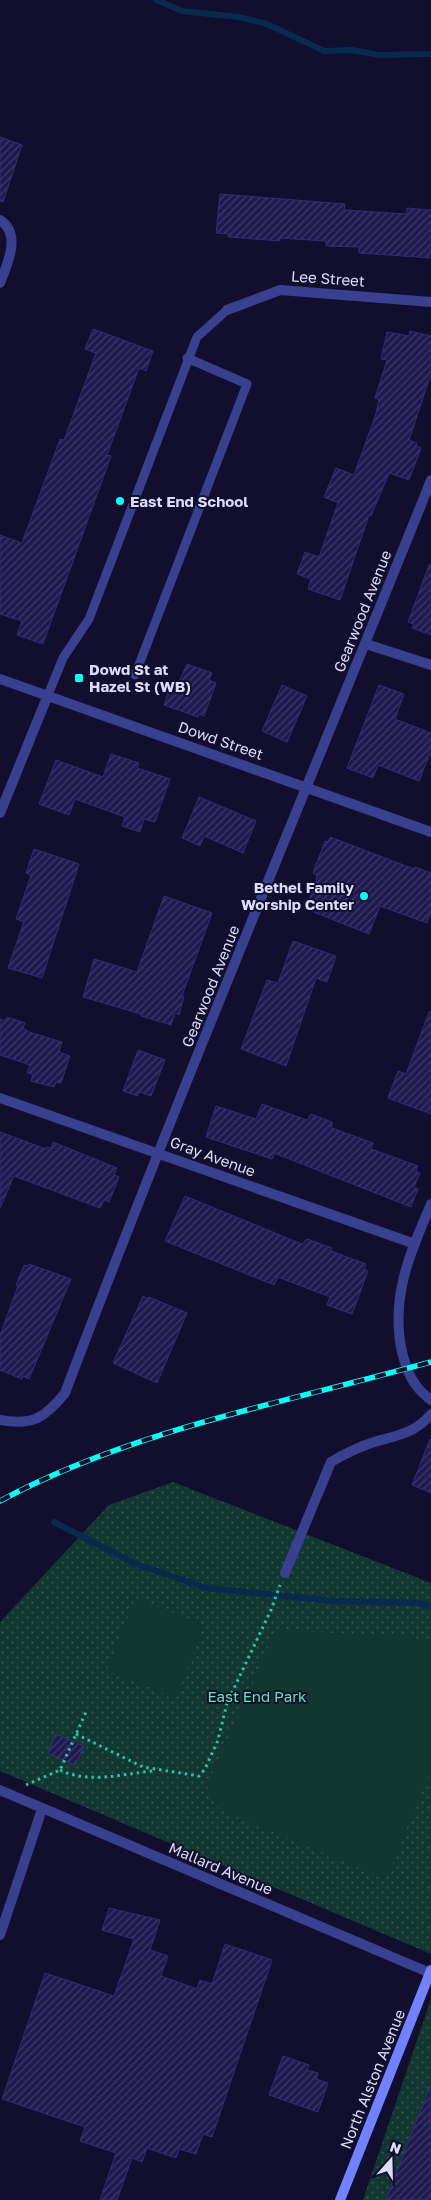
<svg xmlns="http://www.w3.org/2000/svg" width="431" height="2200" viewBox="0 0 431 2200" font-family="'Golos Text',sans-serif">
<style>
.park{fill:url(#park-dots)}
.garden{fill:#123731}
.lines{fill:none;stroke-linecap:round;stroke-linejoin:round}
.stream{stroke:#072a4e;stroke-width:6}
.building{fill:url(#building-hatch);stroke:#302b7c}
.path{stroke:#28c6a8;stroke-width:3;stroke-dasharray:2.5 4;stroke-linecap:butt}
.service{stroke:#38408f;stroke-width:9}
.minor{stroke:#38408f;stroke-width:10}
.secondary{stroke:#7281ff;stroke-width:10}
.rail-casing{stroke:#07fff7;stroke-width:5.5}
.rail{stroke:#110f2d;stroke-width:4;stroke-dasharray:11;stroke-linecap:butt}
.poi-dot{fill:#07fff7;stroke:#110f2d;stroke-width:2}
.labels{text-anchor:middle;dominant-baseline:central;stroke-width:4;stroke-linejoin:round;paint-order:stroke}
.street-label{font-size:15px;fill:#dbdcff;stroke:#110f2d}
.poi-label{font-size:15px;font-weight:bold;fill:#dbdcff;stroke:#110f2d;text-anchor:start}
.park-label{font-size:15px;fill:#5ee8b3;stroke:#110f2d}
</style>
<defs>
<pattern id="park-dots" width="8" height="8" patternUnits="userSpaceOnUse" patternTransform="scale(1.25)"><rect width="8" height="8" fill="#123731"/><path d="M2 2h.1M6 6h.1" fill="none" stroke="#345350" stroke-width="1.8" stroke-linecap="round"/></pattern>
<pattern id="building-hatch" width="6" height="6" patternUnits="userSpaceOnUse" patternTransform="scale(1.25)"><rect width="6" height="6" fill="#1e1a4f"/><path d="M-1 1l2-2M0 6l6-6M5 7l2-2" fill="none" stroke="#3e3b69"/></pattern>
</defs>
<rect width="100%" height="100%" fill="#110f2d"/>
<path class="park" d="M173,1482L431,1583V1954L0,1771V1622L109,1505Z
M431,1999V2200H363Z"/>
<path class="garden" d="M135,1598L204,1625L176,1698L107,1671Z
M276,1630L409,1637L431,1642V1769L386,1879L218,1809L207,1786Z"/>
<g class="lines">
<path class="stream" d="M156,0L182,11L239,17L267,24L324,51L352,50L380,55L431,54
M54,1522L136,1564L206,1588L333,1601L421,1603L431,1607"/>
</g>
<path class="building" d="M0,137L22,145L3,202L0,201Z
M220,194L345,204L344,210L407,214V208L431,210V258L359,253V247L326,246V241L280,238V241L228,237L229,234L216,233Z
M93,329L153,351L146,371L139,368L107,455L111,456L43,644L17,635L22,621L0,614V535L22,543L60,439L64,440L96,353L85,349Z
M410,331L431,336V374L409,440L417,443L416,446L421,448L409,480L389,473L371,516L369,515L340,600L308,589L311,579L297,574L305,552L319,557L338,503L324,497L336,468L354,475L376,414L379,399L375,398L387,360L381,359L387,332L409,336Z
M429,565H431V635L412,628L414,624L408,622Z
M187,664L212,673L209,680L216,683L204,716L199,714L198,717L164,705L171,684L177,686Z
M282,685L307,696L287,742L262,731Z
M379,685L404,694L395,719L431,733V751L419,781L378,765L373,778L347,768Z
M111,754L139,763L137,768L170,779L155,822L144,819L140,832L122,826L125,817L75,799L69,815L39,804L56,760L103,777Z
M199,797L256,821L243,853L204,836L200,846L182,838Z
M330,837L414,869L415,867L431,873V911L427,923L380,906L369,934L306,909L316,881L317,875L313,873L325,841L328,842Z
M34,849L79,864L42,978L8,968L24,922L16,919L31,875L26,873Z
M164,896L212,913L182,996H184L179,1015L175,1013L171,1025L141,1016V1014L83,997L94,959L137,972Z
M293,941L336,956L327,982L316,978L286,1066L241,1049L267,980L278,983Z
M429,1012H431V1114L388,1098L398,1071L406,1074Z
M7,1017L25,1023L23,1028L29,1032L62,1042L59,1052L70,1056L61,1083L56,1082L54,1087L31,1081L33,1074L27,1073L30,1065L0,1055V1019L5,1021Z
M138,1050L165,1060L151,1096L139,1092L138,1096L123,1091Z
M262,1104L307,1120L311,1114L332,1122V1128L373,1143L371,1149L418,1166L416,1172L420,1173L414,1187L418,1189L411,1207L274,1153L272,1159L206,1137L216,1106L256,1119Z
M0,1132L46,1149L47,1147L51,1148L53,1142L117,1168L114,1175L119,1177L109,1202L104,1200L100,1208L14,1176L0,1208Z
M185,1196L302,1244L307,1239L332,1248L331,1251L366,1264L364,1269L368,1271L352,1314L327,1305L330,1297L278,1277L274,1285L165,1241Z
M29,1264L71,1279L29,1379L23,1376L22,1379L0,1370V1335L18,1286L16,1285L24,1265L28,1266Z
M143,1296L148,1299L149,1297L187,1313L157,1383L113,1363Z
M430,1439L431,1440V1493L412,1485Z
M56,1734L84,1746L75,1765L48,1753Z
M109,1908L160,1920L150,1950L168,1956L161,1976L197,1989L200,1980L212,1984L225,1944L272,1960L212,2137L203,2134L196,2154L179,2149L176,2158L147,2148L142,2162L132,2158L117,2200H100L116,2153L80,2141L85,2127L2,2099L45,1973L114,1996L134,1939L102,1930Z
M283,2056L309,2065L307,2070L318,2073L316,2079L328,2083L318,2112L269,2095Z
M430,2086L431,2200H386Z"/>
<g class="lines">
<path class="path" d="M76,1734L143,1767L199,1776L205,1769L218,1740L227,1703L271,1610L280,1585
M60,1770C89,1784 121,1774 153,1771
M26,1785L60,1770L86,1712"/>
<path class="service" d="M135,675L247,384L187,358
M48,695L63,658L89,619L197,337L227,310"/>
<path class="minor" d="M0,220C22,234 7,265 0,283
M227,310L280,290L431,302
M366,644L431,665
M0,679L431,832
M0,813L48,695
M0,1098L415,1244
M431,1204C410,1253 390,1298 402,1352C407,1372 413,1387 431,1400
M0,1420C32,1426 45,1418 65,1393C181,1086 309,785 431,480
M285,1573L331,1462C344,1454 357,1448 371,1443C394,1436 415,1434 431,1414
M0,1790L430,1973
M0,1935L42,1809"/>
<path class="secondary" d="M340,2200L431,1970"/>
<defs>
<path id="rail" d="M0,1501C132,1430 287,1402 431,1362"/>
</defs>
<use href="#rail" class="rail-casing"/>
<use href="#rail" class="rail"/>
</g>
<g class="poi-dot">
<circle cx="120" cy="501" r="5"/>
<rect x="74" y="673" width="10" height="10" rx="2.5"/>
<circle cx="364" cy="896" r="5"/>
</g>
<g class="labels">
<g class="street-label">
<text transform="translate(328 278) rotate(4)">Lee Street</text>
<text transform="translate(362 611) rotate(-68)">Gearwood Avenue</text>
<text transform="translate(221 740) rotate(19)">Dowd Street</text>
<text transform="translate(210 986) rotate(-68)">Gearwood Avenue</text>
<text transform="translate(213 1156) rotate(20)">Gray Avenue</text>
<text transform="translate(221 1868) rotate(23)">Mallard Avenue</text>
<text transform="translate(372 2079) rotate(-68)">North Alston Avenue</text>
</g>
<g class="poi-label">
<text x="130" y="501">East End School</text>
<text x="89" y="669">Dowd St at<tspan x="89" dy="17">Hazel St (WB)</tspan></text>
<text x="354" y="887" text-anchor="end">Bethel Family<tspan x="354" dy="17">Worship Center</tspan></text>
</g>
<g class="park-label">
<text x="257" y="1696">East End Park</text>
</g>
</g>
<g transform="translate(391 2160) rotate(20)" stroke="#110f2d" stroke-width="4" paint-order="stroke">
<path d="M0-4L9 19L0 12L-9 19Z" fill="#dbdcff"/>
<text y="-8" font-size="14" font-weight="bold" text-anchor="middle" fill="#dbdcff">N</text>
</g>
</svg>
